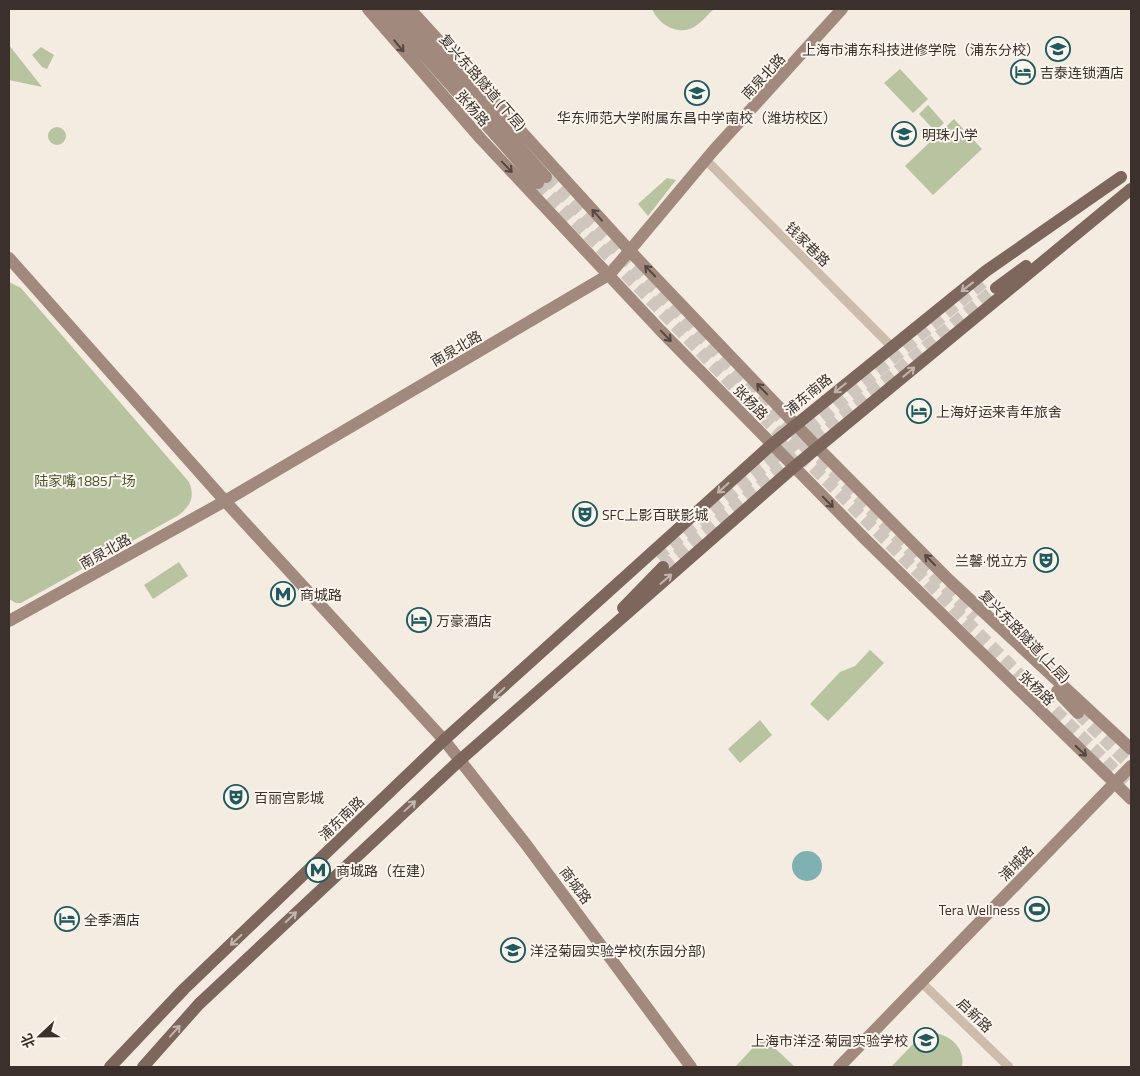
<svg xmlns="http://www.w3.org/2000/svg" width="1140" height="1076" viewBox="0 0 1140 1076" font-family="'Titillium Web','Noto Sans SC',sans-serif">
<style>
.green{fill:#b8c4a0}
.water{fill:#7fb0b2}
.lines{fill:none;stroke-linecap:round;stroke-linejoin:round}
.secondary-tunnel{stroke:#cfc6bd;stroke-width:12;stroke-dasharray:12 6;stroke-linecap:butt}
.primary-tunnel{stroke:#cfc6bd;stroke-width:12;stroke-dasharray:12 6;stroke-linecap:butt}
.street{stroke:#cdbbac;stroke-width:9}
.secondary{stroke:#a18a7d;stroke-width:12}
.primary{stroke:#7d675c;stroke-width:12}
.oneway{stroke:#544640}
.oneway2{stroke:#c2b5ac}
.labels{text-anchor:middle;dominant-baseline:central;stroke-width:4;stroke-linejoin:round;paint-order:stroke}
.poi-label{font-size:14px;fill:#3b302b;stroke:#fbf5ee;text-anchor:start}
.street-label{font-size:14px;fill:#3b302b;stroke:#fbf5ee}
.park-label{font-size:14px;fill:#4a5a2e;stroke:#fbf5ee}
</style>
<rect width="100%" height="100%" fill="#f4ebe1"/>
<path class="green" d="M652,9H714C708,14 703,21 697,25C680,38 659,25 652,9Z
M9,45L42,87L9,80Z
M41,47L54,55L47,69L42,67L32,55Z
M900,69L928,99L913,113L884,83Z
M928,105L944,123L935,131L919,114Z
M954,119L982,149L933,195L905,166Z
M48 136a9 9 0 1 1 18 0a9 9 0 1 1-18 0Z
M667,178L676,180L648,216L638,204Z
M9,282L21,288L189,482C195,497 191,505 179,515L21,603H16L9,599Z
M179,562L188,576L153,599L144,585Z
M870,650L884,663L828,721L810,704L840,672L855,666Z
M760,720L772,735L740,763L728,749Z
M936,1033C953,1037 965,1049 962,1067H891L919,1038Z
M763,1037L795,1067H735Z"/>
<path class="water" d="M792 866a15 15 0 1 1 30 0a15 15 0 1 1-30 0Z"/>
<g class="lines">
<path class="secondary-tunnel" d="M546,177L799,437
M538,183L762,416L1131,786
M820,458L975,618
M1078,713L1131,766"/>
<path class="primary-tunnel" d="M657,557L987,279
M663,567L996,288"/>
<path class="street" d="M706,160L892,347
M922,983L1009,1067"/>
<path class="secondary" d="M368,9L481,139L661,331L865,539L1131,799
M383,9L538,183
M396,9L546,177
M410,9L630,251L818,448L949,580L1131,749
M9,258L225,501L444,740L525,843L691,1067
M9,621L225,501L610,274L713,151L842,9
M1057,691L1078,713
M839,1067L1131,766"/>
<path class="primary" d="M996,288L1026,266
M623,608L663,567
M110,1067L184,989L444,740L771,445L986,271L1121,177
M143,1067L199,1004L460,760L794,467L1131,189"/>
</g>
<defs><path id="oneway-shaft" d="M-6 0H5M1.5-3L5.5 0L1.5 3" fill="none" stroke-width="1.6" stroke-linecap="round" stroke-linejoin="round" transform="scale(1.25)"/></defs>
<g class="oneway">
<use href="#oneway-shaft" transform="translate(399 46) rotate(50)"/>
<use href="#oneway-shaft" transform="translate(507 167) rotate(46)"/>
<use href="#oneway-shaft" transform="translate(597 215) rotate(-132)"/>
<use href="#oneway-shaft" transform="translate(650 271) rotate(-134)"/>
<use href="#oneway-shaft" transform="translate(666 336) rotate(46)"/>
<use href="#oneway-shaft" transform="translate(762 389) rotate(-134)"/>
<use href="#oneway-shaft" transform="translate(828 502) rotate(46)"/>
<use href="#oneway-shaft" transform="translate(930 560) rotate(-134)"/>
<use href="#oneway-shaft" transform="translate(1081 751) rotate(44)"/>
</g>
<g class="oneway2">
<use href="#oneway-shaft" transform="translate(967 287) rotate(142)"/>
<use href="#oneway-shaft" transform="translate(909 372) rotate(-40)"/>
<use href="#oneway-shaft" transform="translate(840 388) rotate(141)"/>
<use href="#oneway-shaft" transform="translate(723 488) rotate(138)"/>
<use href="#oneway-shaft" transform="translate(666 579) rotate(-41)"/>
<use href="#oneway-shaft" transform="translate(499 693) rotate(137)"/>
<use href="#oneway-shaft" transform="translate(410 806) rotate(-43)"/>
<use href="#oneway-shaft" transform="translate(291 917) rotate(-44)"/>
<use href="#oneway-shaft" transform="translate(236 940) rotate(137)"/>
<use href="#oneway-shaft" transform="translate(175 1031) rotate(-48)"/>
</g>
<defs>
<symbol id="university-ring" viewBox="-11 -11 22 22"><circle r="9.5" fill="#fbf5ee" stroke="#1f5a5e" stroke-width="1.5"/><path d="M0-5L7-2L0 1L-7-2ZM-4 1L0 2.5L4 1V4Q0 6-4 4Z" fill="#1f5a5e"/></symbol>
<symbol id="hotel-ring" viewBox="-11 -11 22 22"><circle r="9.5" fill="#fbf5ee" stroke="#1f5a5e" stroke-width="1.5"/><path d="M-6-4.5h1.5V1H6V5H4.5V3h-9V5H-6ZM-4 0a1.8 1.8 0 1 1 3.6 0ZM.5 0V-2.5h3Q6-2.5 6 0Z" fill="#1f5a5e"/></symbol>
<symbol id="school-ring" viewBox="-11 -11 22 22"><circle r="9.5" fill="#fbf5ee" stroke="#1f5a5e" stroke-width="1.5"/><path d="M0-5L7-2L0 1L-7-2ZM-4 1L0 2.5L4 1V4Q0 6-4 4Z" fill="#1f5a5e"/></symbol>
<symbol id="theatre-ring" viewBox="-11 -11 22 22"><circle r="9.5" fill="#fbf5ee" stroke="#1f5a5e" stroke-width="1.5"/><path d="M-5-5.5Q0-4 5-5.5V0Q5 5 0 6Q-5 5-5 0ZM-3.3-2.5H-1v1.5H-3.3ZM1-2.5H3.3v1.5H1ZM-2.8 1Q0 5.5 2.8 1Z" fill="#1f5a5e"/></symbol>
<symbol id="metro-ring" viewBox="-11 -11 22 22"><circle r="9.5" fill="#fbf5ee" stroke="#1f5a5e" stroke-width="1.5"/><path d="M-5.5 5V-5H-3L0 0L3-5H5.5V5H3V-.5L0 4L-3-.5V5Z" fill="#1f5a5e"/></symbol>
<symbol id="stadium-ring" viewBox="-11 -11 22 22"><circle r="9.5" fill="#fbf5ee" stroke="#1f5a5e" stroke-width="1.5"/><path d="M0-5a6.5 5 0 1 0 0 10a6.5 5 0 1 0 0-10ZM-3.5-1.8h7v3.6h-7Z" fill="#1f5a5e"/></symbol>
</defs>
<g fill-rule="evenodd">
<use href="#university-ring" x="1044" y="35" width="28" height="28"/>
<use href="#hotel-ring" x="1009" y="58" width="28" height="28"/>
<use href="#school-ring" x="683" y="79" width="28" height="28"/>
<use href="#school-ring" x="890" y="120" width="28" height="28"/>
<use href="#hotel-ring" x="905" y="397" width="28" height="28"/>
<use href="#theatre-ring" x="571" y="500" width="28" height="28"/>
<use href="#theatre-ring" x="1032" y="546" width="28" height="28"/>
<use href="#metro-ring" x="269" y="580" width="28" height="28"/>
<use href="#hotel-ring" x="405" y="606" width="28" height="28"/>
<use href="#theatre-ring" x="222" y="783" width="28" height="28"/>
<use href="#metro-ring" x="304" y="856" width="28" height="28"/>
<use href="#stadium-ring" x="1023" y="895" width="28" height="28"/>
<use href="#hotel-ring" x="53" y="905" width="28" height="28"/>
<use href="#school-ring" x="499" y="936" width="28" height="28"/>
<use href="#school-ring" x="912" y="1026" width="28" height="28"/>
</g>
<g class="labels">
<g class="poi-label">
<text x="1040" y="49" text-anchor="end">上海市浦东科技进修学院（浦东分校）</text>
<text x="1040" y="72">吉泰连锁酒店</text>
<text x="697" y="117" text-anchor="middle">华东师范大学附属东昌中学南校（潍坊校区）</text>
<text x="922" y="134">明珠小学</text>
<text x="936" y="411">上海好运来青年旅舍</text>
<text x="602" y="514">SFC上影百联影城</text>
<text x="1028" y="560" text-anchor="end">兰馨·悦立方</text>
<text x="300" y="594">商城路</text>
<text x="436" y="620">万豪酒店</text>
<text x="254" y="797">百丽宫影城</text>
<text x="336" y="870">商城路（在建）</text>
<text x="1020" y="909" text-anchor="end">Tera Wellness</text>
<text x="84" y="919">全季酒店</text>
<text x="530" y="950">洋泾菊园实验学校(东园分部)</text>
<text x="908" y="1040" text-anchor="end">上海市洋泾·菊园实验学校</text>
</g>
<g class="street-label">
<text transform="translate(763 76) rotate(-47)">南泉北路</text>
<text transform="translate(483 82) rotate(49)">复兴东路隧道 (下层)</text>
<text transform="translate(473 108) rotate(49)">张杨路</text>
<text transform="translate(808 244) rotate(45)">钱家巷路</text>
<text transform="translate(456 348) rotate(-30)">南泉北路</text>
<text transform="translate(808 394) rotate(-39)">浦东南路</text>
<text transform="translate(751 402) rotate(46)">张杨路</text>
<text transform="translate(105 551) rotate(-29)">南泉北路</text>
<text transform="translate(1025 636) rotate(46)">复兴东路隧道 (上层)</text>
<text transform="translate(1037 688) rotate(44)">张杨路</text>
<text transform="translate(341 818) rotate(-44)">浦东南路</text>
<text transform="translate(1016 863) rotate(-46)">浦城路</text>
<text transform="translate(576 885) rotate(53)">商城路</text>
<text transform="translate(975 1015) rotate(44)">启新路</text>
</g>
<g class="park-label">
<text x="85" y="480">陆家嘴1885广场</text>
</g>
</g>
<rect width="1140" height="1076" fill="none" stroke="#3b302b" stroke-width="20"/>
<g transform="translate(40 1036) rotate(248)" stroke="#fbf5ee" stroke-width="4" paint-order="stroke">
<path d="M0-4L9 19L0 12L-9 19Z" fill="#3b302b"/>
<text y="-8" font-size="14" font-weight="bold" text-anchor="middle" fill="#3b302b">北</text>
</g>
</svg>
